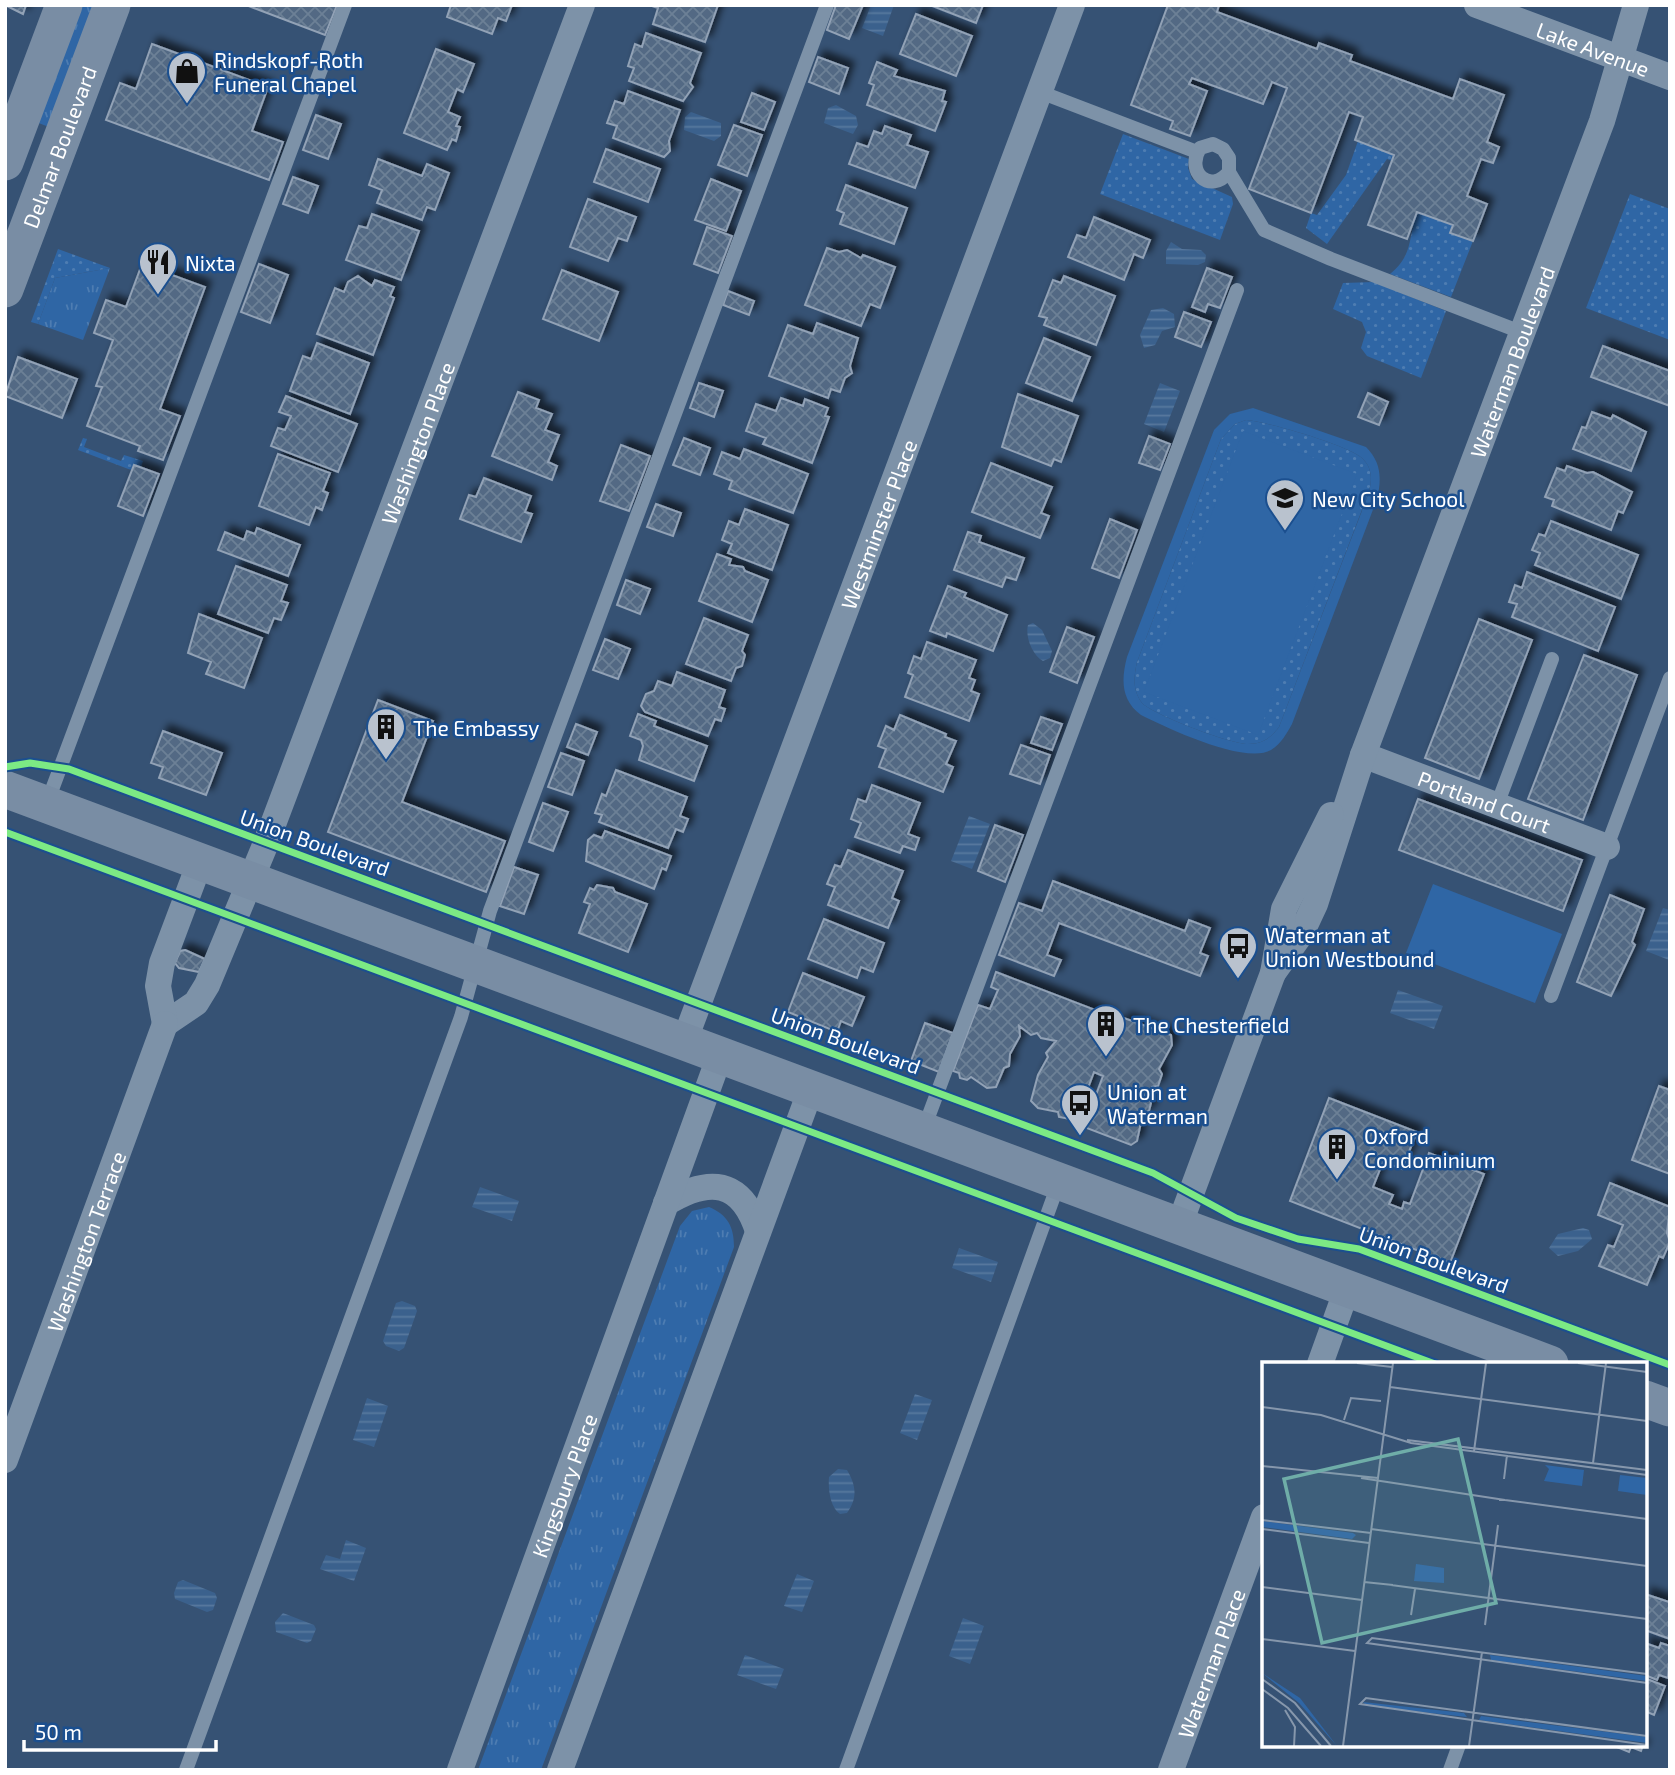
<svg xmlns="http://www.w3.org/2000/svg" width="1675" height="1775" viewBox="0 0 1675 1775" font-family="'Exo 2',sans-serif">
<style>
.grass{fill:url(#grass-tufts)}
.park{fill:url(#park-dots)}
.pitch{fill:#2f66a5;fill-rule:evenodd}
.water{fill:url(#water-rules)}
.building{fill:url(#building-cross-hatch);stroke:#92a2b6;stroke-width:2;filter:url(#shadow)}
.lines{fill:none;stroke-linecap:round;stroke-linejoin:round}
.lane{stroke:#7d92a8;stroke-width:14}
.street{stroke:#7d92a8;stroke-width:26}
.secondary{stroke:#798da4;stroke-width:37}
.cycleway-casing{stroke:#1b4f8f;stroke-width:11}
.cycleway{stroke:#7ce984;stroke-width:7}
.labels{text-anchor:middle;dominant-baseline:central;stroke-width:5;stroke-linejoin:round;paint-order:stroke}
.street-label{font-size:21px;fill:#fff;stroke:#1b4f8f}
.poi-label{font-size:21px;fill:#fff;stroke:#1b4f8f;text-anchor:start}
.inset-road{fill:none;stroke:#8697ac;stroke-width:2}
.view{fill:#6fada8;fill-opacity:0.15;stroke:#6fada8;stroke-width:3.5}
.inset-edge{fill:none;stroke:#fff;stroke-width:3.5}
</style>
<defs>
<pattern id="grass-tufts" width="24" height="20" patternUnits="userSpaceOnUse" patternTransform="scale(1.75)"><rect width="24" height="20" fill="#2f66a5"/><path d="M3 7l-1-3M5 7V3M7 7l1-3M15 17l-1-3M17 17v-4M19 17l1-3" fill="none" stroke="#4e7db2"/></pattern>
<pattern id="park-dots" width="8" height="8" patternUnits="userSpaceOnUse" patternTransform="scale(1.75)"><rect width="8" height="8" fill="#2f66a5"/><path d="M2 2h.1M6 6h.1" fill="none" stroke="#4e7db2" stroke-width="1.8" stroke-linecap="round"/></pattern>
<pattern id="water-rules" width="6" height="5" patternUnits="userSpaceOnUse" patternTransform="scale(1.75)"><rect width="6" height="5" fill="#3b618d"/><path d="M0 2.5h6" fill="none" stroke="#58799e"/></pattern>
<pattern id="building-cross-hatch" width="8" height="8" patternUnits="userSpaceOnUse" patternTransform="scale(1.75)"><rect width="8" height="8" fill="#526984"/><path d="M0 0l8 8M0 8l8-8" fill="none" stroke="#6c8096"/></pattern>
<filter id="shadow"><feDropShadow dx="6" dy="-6" stdDeviation="3.5" flood-color="#0009"/></filter>
</defs>
<rect width="100%" height="100%" fill="#365274"/>
<path class="grass" d="M80,5H94L49,127L36,122Z
M110,268L83,340L38,324L55,278Z
M709,1207C728,1215 734,1227 734,1247L541,1770H478L680,1226L692,1211Z"/>
<path class="park" d="M1123,134L1189,159L1188,168L1192,179L1232,197L1233,204L1220,240L1100,194Z
M1358,141L1394,155L1392,161L1387,159L1327,244L1306,228L1311,213L1317,215L1346,175Z
M1630,194L1670,209V340L1586,308Z
M1417,212L1453,225L1451,233L1473,241L1451,297L1390,274C1414,255 1408,236 1417,212Z
M58,249L110,268L55,278L38,324L31,322Z
M1374,282L1446,311L1421,378L1367,356L1361,348L1366,332L1362,322L1333,309L1343,283Z
M1246,420C1265,421 1351,446 1363,459C1373,469 1372,482 1368,494L1279,727C1271,738 1262,744 1248,744C1230,744 1154,715 1142,703C1132,690 1134,676 1137,662L1221,439L1235,424Z
M83,438L87,439L84,447L121,461L124,455L143,461L141,467L134,465L131,470L78,450Z"/>
<path class="pitch" d="M1253,408L1366,447C1381,462 1382,478 1377,499L1292,724C1287,733 1281,744 1271,750C1245,765 1167,728 1141,715C1121,700 1121,680 1127,657L1214,430L1230,414ZM1246,420C1265,421 1351,446 1363,459C1373,469 1372,482 1368,495L1279,727C1271,738 1262,744 1248,744C1230,744 1154,715 1142,703C1132,690 1134,676 1137,662L1221,439L1235,424Z
M1243,431L1357,474L1258,735L1144,692Z
M1433,884L1562,934L1535,1003L1406,953Z"/>
<path class="water" d="M871,5H894L883,36L862,28Z
M836,105L856,116L858,125L853,134L824,123L828,108Z
M691,112L721,123V136L714,141L684,130L685,117Z
M1171,242L1182,249L1201,250L1206,255L1205,262L1198,265L1166,264V251Z
M1163,308L1174,314L1175,327L1162,331L1155,345L1144,348L1140,335L1151,310Z
M1160,383L1180,391L1164,432L1144,424Z
M1033,623L1042,630L1052,651L1050,658L1043,661C1032,655 1025,636 1028,625Z
M969,816L990,824L972,869L951,861Z
M1663,908L1670,910L1669,960L1646,951Z
M1398,990L1443,1006L1434,1029L1390,1013Z
M480,1187L519,1201L512,1221L472,1207Z
M1583,1228L1589,1230L1592,1239L1578,1251L1558,1256L1549,1248L1558,1234Z
M959,1248L998,1262L991,1282L952,1268Z
M402,1301L415,1306L417,1311L404,1348L399,1351L386,1346L383,1341L396,1303Z
M915,1394L932,1400L917,1440L900,1433Z
M367,1398L388,1406L374,1447L353,1440Z
M838,1469L847,1470C856,1485 858,1498 847,1513L840,1514C830,1507 828,1489 829,1477Z
M346,1540L366,1548L354,1581L320,1569L326,1555L340,1559Z
M797,1574L814,1581L802,1612L784,1606Z
M183,1580L215,1593L217,1598L213,1610L207,1612L175,1599L174,1593L178,1582Z
M283,1613L314,1625L316,1629L311,1641L307,1643L276,1632L275,1622Z
M963,1618L984,1626L970,1664L949,1656Z
M745,1655L784,1669L776,1689L737,1675Z"/>
<path class="building" d="M5,5H26L23,14Z
M246,5H337L325,35Z
M451,5H512L506,21L498,18L492,34L447,17Z
M649,5H718L705,42L653,24L658,8Z
M836,5H863L849,39L827,30Z
M930,5H983L976,23Z
M1168,5H1219L1217,12L1317,49L1319,43L1352,55L1350,61L1453,99L1460,79L1504,95L1487,142L1499,147L1493,163L1481,159L1467,196L1487,204L1473,241L1450,233L1453,225L1417,212L1407,239L1368,225L1394,155L1355,140L1363,117L1349,112L1311,213L1249,189L1287,88L1272,82L1263,104L1192,78L1189,84L1207,91L1190,136L1170,129L1173,121L1131,105Z
M916,14L972,36L956,76L900,54Z
M646,33L701,53L690,83L693,87L683,101L629,81L634,68L628,66L635,44L642,47Z
M152,44L268,87L252,131L283,142L269,180L106,120L120,83L136,89Z
M436,49L474,64L463,92L457,89L448,112L460,117L456,126L460,127L456,141L452,139L447,150L404,133Z
M818,57L848,68L839,94L809,82Z
M877,62L897,70L894,76L945,91L942,101L946,102L935,131L867,105L874,85L869,83Z
M628,91L680,110L669,141L670,151L664,157L613,138L617,126L607,123L615,101L624,104Z
M752,93L775,102L764,130L741,122Z
M316,115L341,124L328,159L303,150Z
M734,125L762,135L747,176L718,165Z
M885,126L911,135L907,145L928,152L915,188L849,164L857,143L868,147L874,131L882,134Z
M606,149L660,169L648,202L594,182Z
M378,159L422,176L427,164L449,173L435,210L427,207L422,220L377,203L382,190L369,185Z
M293,177L318,186L308,213L283,204Z
M711,179L741,191L726,231L695,220Z
M846,185L907,208L894,244L840,224L844,213L837,210Z
M588,199L636,217L627,241L618,238L608,261L570,247Z
M372,214L419,231L401,280L346,260L359,226L367,228Z
M1094,217L1150,240L1143,258L1134,254L1124,280L1068,257L1077,235L1086,238Z
M707,227L732,236L718,273L694,264Z
M827,248L839,252L847,250L861,258L863,255L895,267L880,308L870,304L861,326L805,305Z
M142,264L205,287L160,409L180,416L163,460L138,451L140,446L87,426L102,387L96,386L113,340L94,333L106,300L126,307Z
M259,264L288,275L270,323L241,312Z
M1207,268L1232,277L1220,308L1208,304L1205,312L1192,307Z
M562,270L618,292L599,341L543,319Z
M358,276L372,286L375,280L394,287L390,296L394,298L373,355L317,334L335,288L344,292L348,282Z
M1064,276L1115,296L1096,345L1044,325L1047,318L1039,316L1053,280L1061,283Z
M728,291L754,301L749,315L723,305Z
M1184,312L1211,322L1201,347L1175,337Z
M817,323L858,338L850,366L852,373L845,378L840,392L831,389L828,398L769,376L788,325L813,334Z
M1044,338L1090,357L1072,401L1026,383Z
M317,343L369,363L350,414L290,391L303,356L311,359Z
M1603,346L1670,371V406L1591,377Z
M18,357L77,379L62,418L5,396Z
M699,383L723,391L714,417L690,408Z
M518,392L539,400L536,408L552,414L545,430L559,435L548,462L557,466L552,480L492,456Z
M1368,393L1388,402L1379,425L1358,417Z
M1018,394L1078,416L1061,462L1054,459L1051,466L1002,447Z
M286,396L357,424L338,472L271,446L278,428L285,430L291,416L279,412Z
M781,398L803,406L805,399L828,408L825,416L829,417L812,463L763,444L766,438L746,431L756,404L776,411Z
M1592,412L1611,419L1613,415L1646,432L1631,471L1573,449L1582,427L1586,428Z
M1149,436L1170,444L1160,470L1139,463Z
M684,438L710,448L700,475L673,465Z
M621,445L650,456L629,511L600,501Z
M744,449L808,474L793,513L729,489L732,481L714,474L722,452L740,459Z
M278,454L330,473L323,491L328,493L322,510L316,507L309,525L259,506Z
M991,463L1052,487L1041,513L1049,516L1040,538L972,512Z
M134,465L159,474L143,516L118,506Z
M1567,466L1587,473L1593,472L1632,492L1623,513L1618,511L1611,530L1552,506L1554,500L1545,497L1557,468L1565,471Z
M484,478L531,496L525,512L532,514L521,542L460,519L469,495L476,497Z
M656,504L681,513L673,536L647,527Z
M745,509L788,525L772,570L728,553L732,544L722,540L729,521L739,525Z
M1110,519L1137,530L1119,578L1092,568Z
M1551,521L1638,555L1621,599L1535,565L1540,553L1532,550L1539,534L1545,536Z
M257,528L300,545L288,576L218,550L225,532L244,540L247,531L255,534Z
M968,532L981,536L979,542L1024,558L1016,580L1006,577L1002,587L954,570Z
M717,554L731,559L729,565L743,567L745,571L768,580L752,622L699,601Z
M236,566L287,585L281,601L288,603L281,620L274,618L268,633L218,614Z
M1527,572L1615,607L1598,651L1512,617L1517,604L1509,602L1515,585L1522,588Z
M626,580L650,589L640,614L617,605Z
M948,586L966,593L964,597L1007,615L993,651L947,633L946,637L930,631Z
M199,614L262,638L244,688L206,674L211,662L188,653Z
M704,618L748,635L742,651L745,655L742,666L736,668L731,681L686,664Z
M1479,619L1532,640L1479,779L1425,758Z
M1067,627L1094,637L1077,683L1050,672Z
M605,639L630,649L618,679L593,670Z
M927,642L976,660L969,678L975,680L971,691L979,694L969,721L905,697L913,675L908,673L914,656L921,659Z
M1584,655L1637,675L1583,820L1528,799Z
M677,672L725,690L719,707L725,709L721,721L715,719L708,736L645,712L641,706L646,694L654,691L658,681L672,686Z
M378,700L433,721L402,802L505,841L486,892L328,832Z
M638,714L656,721L654,726L707,746L694,781L639,760L643,746L641,740L630,736Z
M900,715L946,734L945,737L956,741L946,764L953,767L943,792L879,767L886,749L878,746L886,726L894,730Z
M1041,717L1062,724L1052,750L1031,743Z
M576,724L597,732L588,755L567,747Z
M163,731L222,753L206,795L159,778L163,767L151,763Z
M1021,745L1050,755L1040,784L1010,774Z
M561,753L584,761L572,795L548,787Z
M616,770L687,797L680,816L688,819L683,832L676,829L668,848L599,822L602,815L595,813L602,794L606,796Z
M872,785L920,803L908,834L919,838L915,850L903,846L900,853L855,837L861,823L851,819L858,799L866,802Z
M1418,799L1582,860L1563,911L1399,850Z
M543,803L568,812L553,851L529,842Z
M995,825L1023,835L1005,882L978,871Z
M605,831L671,856L666,870L662,868L654,889L586,861L588,840L594,835L602,838Z
M848,850L903,871L892,898L899,901L888,928L828,905L835,887L827,884L835,865L841,867Z
M514,867L538,875L524,914L500,906Z
M1053,881L1185,931L1189,920L1210,928L1200,953L1208,956L1200,976L1059,923L1047,955L1061,960L1054,976L999,955L1019,903L1042,911Z
M597,885L613,888L615,892L647,904L628,952L579,933L590,904L584,902L590,888L594,890Z
M1610,895L1644,909L1632,942L1635,945L1611,996L1577,982Z
M824,919L884,943L873,972L861,967L857,978L808,959Z
M185,950L205,959L199,972L179,968L175,963L180,951Z
M996,972L1111,1016L1109,1021L1122,1026L1124,1018L1171,1035L1172,1045L1159,1069L1162,1074L1158,1086L1152,1087L1149,1097L1151,1103L1149,1111L1143,1113L1137,1141L1131,1145L1084,1127L1103,1076L1094,1072L1076,1120L1059,1117L1058,1112L1038,1108L1031,1101L1038,1075L1048,1057L1046,1053L1056,1041L1041,1038L1037,1033L1031,1035L1019,1026L1020,1036L1010,1054L1009,1066L1004,1068L996,1087L987,1088L971,1077L967,1080L960,1078L959,1073L953,1071L978,1005L990,1009L998,990L991,987Z
M803,973L864,997L852,1026L841,1021L837,1032L788,1012Z
M925,1023L953,1033L939,1072L911,1061Z
M1659,1086L1670,1090V1174L1632,1160Z
M1329,1098L1417,1132L1402,1169L1383,1162L1373,1187L1393,1195L1389,1204L1402,1209L1404,1202L1410,1204L1429,1153L1484,1174L1450,1263L1290,1201Z
M1610,1183L1670,1207L1667,1233L1670,1242L1663,1258L1659,1256L1647,1285L1599,1266L1608,1245L1614,1247L1623,1225L1598,1215Z
M1645,1594L1669,1602L1670,1600V1639L1645,1630Z
M1645,1643L1659,1648L1661,1643L1670,1646L1668,1678L1659,1675L1657,1680L1645,1675Z
M1647,1679L1665,1686L1654,1715L1645,1711Z
M1612,1745H1643L1641,1751L1631,1747L1629,1752Z"/>
<g class="lines">
<path class="lane" d="M1040,92L1197,152
M1229,172C1210,195 1185,172 1200,148L1213,144L1223,149L1229,158V172L1264,230L1331,259L1521,332
M47,803L345,5
M1497,805L1552,659
M1551,996L1670,678
M923,1131L1237,290
M186,1770L461,1017L490,911L827,5
M846,1770L1059,1182
M1450,1770L1459,1745"/>
<g class="street">
<path id="s1" d="M1477,5L1670,77"/>
<path id="s2" d="M1363,755L1607,847"/>
<path id="s3" d="M1273,973L1301,934L1315,904L1363,755L1602,121L1636,5"/>
<path id="s4" d="M165,1024L196,1003L207,985L266,843L582,5"/>
<path d="M165,1024L158,986L162,963L200,862"/>
<path id="s5" d="M684,1042L1072,5"/>
<path d="M666,1203C709,1177 741,1179 758,1231"/>
<path d="M1179,1226L1273,973L1284,909L1331,815"/>
<path d="M1320,1364L1347,1289"/>
<path id="s6" d="M5,1460L165,1024"/>
<path id="s7" d="M460,1770L720,1055"/>
<path d="M560,1770L811,1089"/>
<path id="s8" d="M1171,1770L1264,1517"/>
</g>
<g class="secondary">
<path d="M5,162L64,5"/>
<path id="s9" d="M5,289L112,5"/>
<path d="M5,789L1550,1364"/>
<path d="M1645,1399L1670,1408"/>
</g>
<defs>
<path id="cycleway" d="M5,767L30,763L69,769L1153,1173L1236,1218L1298,1239L1359,1249L1670,1365
M5,832L1435,1364"/>
</defs>
<use href="#cycleway" class="cycleway-casing"/>
<use href="#cycleway" class="cycleway"/>
</g>
<defs>
<symbol id="shop-pin" viewBox="-11 -11 22 30"><path d="M0 17L-7.5 6A9.5 9.5 0 1 1 7.5 6Z" fill="#b9c2ce" stroke="#1b4f8f"/><path d="M-5-2.5h2.3a2.7 3.5 0 0 1 5.4 0H5L5.5 6h-11ZM-1.5-2.5h3a1.5 2.3 0 0 0-3 0Z" fill="#111"/></symbol>
<symbol id="restaurant-pin" viewBox="-11 -11 22 30"><path d="M0 17L-7.5 6A9.5 9.5 0 1 1 7.5 6Z" fill="#b9c2ce" stroke="#1b4f8f"/><path d="M-5-6h1v4h1v-4h1v4h1v-4h1v5L-1.5 .5V6h-2V.5L-5-1ZM5-6V6H3V1.5H1.5Q1.5-4 5-6Z" fill="#111"/></symbol>
<symbol id="school-pin" viewBox="-11 -11 22 30"><path d="M0 17L-7.5 6A9.5 9.5 0 1 1 7.5 6Z" fill="#b9c2ce" stroke="#1b4f8f"/><path d="M0-5L7-2L0 1L-7-2ZM-4 1L0 2.5L4 1V4Q0 6-4 4Z" fill="#111"/></symbol>
<symbol id="building-pin" viewBox="-11 -11 22 30"><path d="M0 17L-7.5 6A9.5 9.5 0 1 1 7.5 6Z" fill="#b9c2ce" stroke="#1b4f8f"/><path d="M-4-6H4V6H1V3H-1V6H-4ZM-2.5-4.3h1.7v1.8h-1.7ZM.8-4.3h1.7v1.8H.8ZM-2.5-1h1.7V.8h-1.7ZM.8-1h1.7V.8H.8Z" fill="#111"/></symbol>
<symbol id="bus-pin" viewBox="-11 -11 22 30"><path d="M0 17L-7.5 6A9.5 9.5 0 1 1 7.5 6Z" fill="#b9c2ce" stroke="#1b4f8f"/><path d="M-5-6H5V4H4V6H2V4H-2V6H-4V4H-5ZM-3.5-4V0h7V-4ZM-3.5 1.2v1.5H-2V1.2ZM2 1.2v1.5H3.5V1.2Z" fill="#111"/></symbol>
</defs>
<g fill-rule="evenodd">
<use href="#shop-pin" x="165" y="49" width="44" height="60"/>
<use href="#restaurant-pin" x="136" y="240" width="44" height="60"/>
<use href="#school-pin" x="1263" y="476" width="44" height="60"/>
<use href="#building-pin" x="364" y="705" width="44" height="60"/>
<use href="#bus-pin" x="1216" y="924" width="44" height="60"/>
<use href="#building-pin" x="1084" y="1002" width="44" height="60"/>
<use href="#bus-pin" x="1058" y="1081" width="44" height="60"/>
<use href="#building-pin" x="1315" y="1125" width="44" height="60"/>
</g>
<g class="labels">
<g class="street-label">
<text stroke="none"><textPath href="#s1" startOffset="124">Lake Avenue</textPath></text>
<text stroke="none"><textPath href="#s9" startOffset="152">Delmar Boulevard</textPath></text>
<text stroke="none"><textPath href="#s3" startOffset="658">Waterman Boulevard</textPath></text>
<text stroke="none"><textPath href="#s4" startOffset="640">Washington Place</textPath></text>
<text stroke="none"><textPath href="#s5" startOffset="553">Westminster Place</textPath></text>
<text stroke="none"><textPath href="#s2" startOffset="130">Portland Court</textPath></text>
<text transform="translate(315 842) rotate(20)">Union Boulevard</text>
<text transform="translate(846 1040) rotate(20)">Union Boulevard</text>
<text stroke="none"><textPath href="#s6" startOffset="233">Washington Terrace</textPath></text>
<text transform="translate(1434 1259) rotate(20)">Union Boulevard</text>
<text stroke="none"><textPath href="#s7" startOffset="303">Kingsbury Place</textPath></text>
<text stroke="none"><textPath href="#s8" startOffset="114">Waterman Place</textPath></text>
</g>
<g class="poi-label">
<text x="214" y="59">Rindskopf-Roth<tspan x="214" dy="24">Funeral Chapel</tspan></text>
<text x="185" y="262">Nixta</text>
<text x="1312" y="498">New City School</text>
<text x="413" y="727">The Embassy</text>
<text x="1265" y="934">Waterman at<tspan x="1265" dy="24">Union Westbound</tspan></text>
<text x="1133" y="1024">The Chesterfield</text>
<text x="1107" y="1091">Union at<tspan x="1107" dy="24">Waterman</tspan></text>
<text x="1364" y="1135">Oxford<tspan x="1364" dy="24">Condominium</tspan></text>
</g>
</g>
<g transform="translate(1262 1362)">
<rect width="385" height="385" fill="#365274"/>
<path d="M283,103L322,108L320,124L282,119L287,107ZM358,113L385,116V133L356,129ZM0,159L91,171L94,173L90,177L0,165ZM228,293L385,314V319L229,298ZM101,340L202,351L205,355L105,344ZM219,354L385,375V381L217,358Z" fill="#2f66a5"/>
<path d="M0,311L38,336L75,384L37,341Z" fill="#2f66a5"/>
<path d="M154,202L182,206V221L152,219Z" fill="#2f66a5"/>
<path class="inset-road" d="M95,1L130,5M316,1L385,10M128,25L385,59M0,45L59,53L149,81L385,113M82,58L89,36L119,39M145,78L385,108M212,89L224,1M331,101L344,1M0,104L116,116M99,116L243,138H237M242,117L245,93M243,138L385,157M0,158L109,171M0,167L107,181M109,167L385,204M102,220L131,223M129,223L385,257M0,225L100,238M149,253L153,227M223,263L236,163M0,277L93,289M385,312L110,276L105,281L385,321M0,317L33,341L69,384M0,327L26,346L59,384M23,348L33,365L32,384M385,374L104,336L98,342L385,383M81,384L131,1M207,384L220,290"/>
<path class="view" d="M196,77L234,241L60,281L22,117Z"/>
<rect width="385" height="385" class="inset-edge"/>
</g>
<rect width="1675" height="1775" fill="none" stroke="#ffffff" stroke-width="14"/>
<path d="M24 1740v10h192v-10" fill="none" stroke="#ffffff" stroke-width="3.5"/>
<text x="35" y="1740" font-size="21" fill="#ffffff" stroke="#1b4f8f" stroke-width="5" paint-order="stroke">50 m</text>
</svg>
